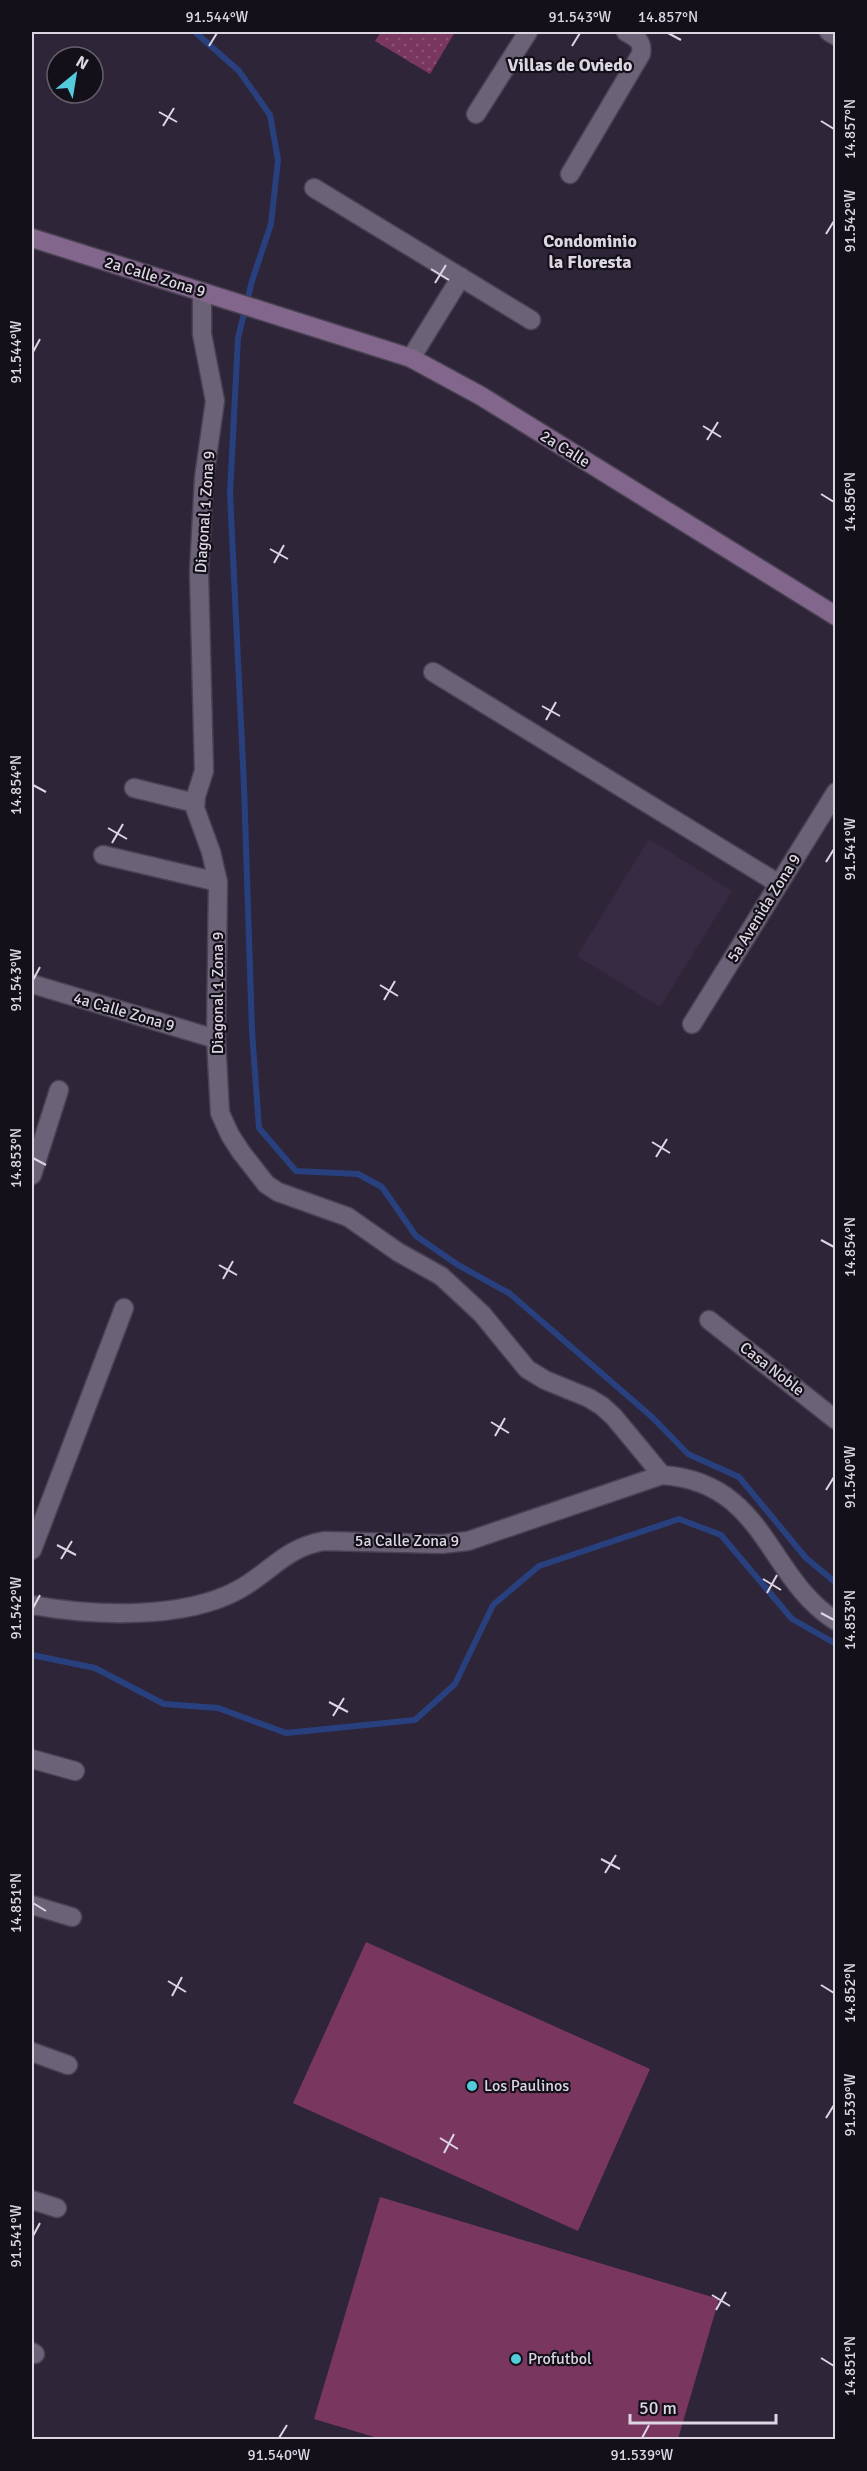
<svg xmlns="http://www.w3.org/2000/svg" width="867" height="2471" viewBox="0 0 867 2471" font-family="Signika,sans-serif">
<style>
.built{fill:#372b44}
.grass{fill:url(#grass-dots)}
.garden{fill:#79375f}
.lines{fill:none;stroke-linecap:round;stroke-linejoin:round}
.stream{stroke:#29407f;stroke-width:6}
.street-casing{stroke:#494252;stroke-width:21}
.secondary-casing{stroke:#494252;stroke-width:21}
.street{stroke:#6b6277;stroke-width:18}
.secondary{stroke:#82668c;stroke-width:18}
.ticks{fill:none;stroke:#dcd6e3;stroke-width:2}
.poi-dot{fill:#53cbdb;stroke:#141019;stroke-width:2}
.labels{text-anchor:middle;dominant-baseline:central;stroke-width:4.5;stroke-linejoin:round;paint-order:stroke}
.street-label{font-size:16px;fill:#dcd6e3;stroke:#141019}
.poi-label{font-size:16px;fill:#dcd6e3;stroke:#141019;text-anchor:start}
.neighbourhood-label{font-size:18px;font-weight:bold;fill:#dcd6e3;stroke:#141019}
.neatline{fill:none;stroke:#dcd6e3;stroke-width:2}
.ticks-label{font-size:15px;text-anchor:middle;fill:#dcd6e3}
</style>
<defs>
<pattern id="grass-dots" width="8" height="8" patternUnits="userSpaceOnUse" patternTransform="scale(1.5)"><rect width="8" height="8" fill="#79375f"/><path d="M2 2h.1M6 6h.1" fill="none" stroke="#8b5376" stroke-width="1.8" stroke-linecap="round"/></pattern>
</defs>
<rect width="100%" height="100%" fill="#2e2538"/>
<path class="built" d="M649,839L732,891L660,1007L577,956Z"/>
<path class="grass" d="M381,32H455L430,74L375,41Z"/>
<path class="garden" d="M366,1942L650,2069L578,2231L293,2103Z
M380,2197L719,2299L678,2439H381L314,2419Z"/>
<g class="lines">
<path class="stream" d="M195,32L239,71L270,115L278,160L271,224L252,281L238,338L230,493L244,786L252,1031L259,1128L296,1171L358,1174L382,1187L416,1236L458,1265L509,1293L652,1417L688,1454L739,1477L806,1558L836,1583
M32,1655L95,1668L164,1704L218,1708L286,1733L415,1720L455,1684L493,1605L539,1566L679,1519L721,1535L792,1619L836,1644"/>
<defs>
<path id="street" d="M829,32L836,36
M476,114L528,32
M570,174L641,54C643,41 637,38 626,32
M314,188L531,320
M202,293V334L215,401L204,478L199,572L204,771L196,796L195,808L211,852L218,882L216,1039L220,1113L230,1135L241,1152L266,1184L278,1192L348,1217L398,1252L441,1276L482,1314L527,1369L545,1380L589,1398L602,1406L614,1417L662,1475
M411,358L461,277
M433,672L779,884
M134,788L195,803
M103,855L218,882
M32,984L216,1039
M692,1024L836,792
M32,1175L59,1090
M709,1320L836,1420
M32,1550L124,1308
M32,1605C92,1616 183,1620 238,1590C270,1573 284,1548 324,1541L442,1544L468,1541L662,1475C766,1482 766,1577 836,1621
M32,1759L75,1771
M32,1905L72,1917
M32,2052L68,2065
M32,2200L57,2208
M32,2352L35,2354"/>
<path id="secondary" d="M32,238L411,358L481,396L836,616"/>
</defs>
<use href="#street" class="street-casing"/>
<use href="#secondary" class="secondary-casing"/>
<use href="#street" class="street"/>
<use href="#secondary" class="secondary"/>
</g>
<path class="ticks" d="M668,33L681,40M209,46L217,33M572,46L580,33M159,112L177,122M821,121L834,129M163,126L174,108M826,234L834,221M431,269L449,280M435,283L446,265M33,352L40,339M703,426L721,437M707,440L718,422M821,494L834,502M270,549L288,559M274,563L284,545M542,706L560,716M546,720L556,702M33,785L46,792M108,828L127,839M112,843L123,824M826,862L834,849M33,980L40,967M380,985L398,996M384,1000L395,981M652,1142L670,1153M656,1157L667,1139M33,1158L46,1165M821,1240L834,1247M219,1265L237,1275M223,1279L233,1261M491,1422L509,1433M495,1436L505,1418M826,1490L834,1477M57,1545L76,1555M61,1559L72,1541M763,1579L781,1590M767,1593L777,1575M33,1608L40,1595M821,1613L834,1620M329,1702L348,1712M333,1716L344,1698M601,1859L620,1869M605,1873L616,1855M33,1903L46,1911M168,1981L186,1992M821,1985L834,1993M172,1996L182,1977M826,2118L834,2105M440,2138L458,2149M444,2153L454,2134M33,2236L40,2223M712,2295L730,2306M716,2310L726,2292M821,2358L834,2366M279,2438L287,2425M642,2438L649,2425"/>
<g class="poi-dot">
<circle cx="472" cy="2086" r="6"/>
<circle cx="516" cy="2359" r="6"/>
</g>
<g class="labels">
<g class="street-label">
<text transform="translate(155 277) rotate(17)">2a Calle Zona 9</text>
<text transform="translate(565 449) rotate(32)">2a Calle</text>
<text transform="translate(205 512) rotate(-86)">Diagonal 1 Zona 9</text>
<text transform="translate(764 908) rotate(-58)">5a Avenida Zona 9</text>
<text transform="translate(218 993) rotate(-90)">Diagonal 1 Zona 9</text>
<text transform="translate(124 1012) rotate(16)">4a Calle Zona 9</text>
<text transform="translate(772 1369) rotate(38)">Casa Noble</text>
<text x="407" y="1541">5a Calle Zona 9</text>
</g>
<g class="poi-label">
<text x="484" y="2086">Los Paulinos</text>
<text x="528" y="2359">Profutbol</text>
</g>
<g class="neighbourhood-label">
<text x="570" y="65">Villas de Oviedo</text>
<text x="590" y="241">Condominio<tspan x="590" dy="21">la Floresta</tspan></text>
</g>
</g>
<rect width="867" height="2471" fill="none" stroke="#141019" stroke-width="66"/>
<g transform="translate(75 75) rotate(30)"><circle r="28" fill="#141019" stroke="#645f6a" stroke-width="1.5"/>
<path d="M0-4.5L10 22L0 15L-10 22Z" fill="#53cbdb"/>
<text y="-9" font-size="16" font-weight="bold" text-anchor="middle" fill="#dcd6e3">N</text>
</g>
<path d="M630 2414v9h146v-9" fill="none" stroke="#dcd6e3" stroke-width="3"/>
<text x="639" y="2414" font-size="18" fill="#dcd6e3" stroke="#141019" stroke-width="4.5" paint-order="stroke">50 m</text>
<rect x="33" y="33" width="801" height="2405" class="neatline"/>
<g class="ticks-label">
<text x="217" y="22">91.544°W</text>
<text x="580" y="22">91.543°W</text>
<text x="668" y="22">14.857°N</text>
<text transform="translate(850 129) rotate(-90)" y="5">14.857°N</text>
<text transform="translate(850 221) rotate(-90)" y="5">91.542°W</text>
<text transform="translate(16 352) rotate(-90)" y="5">91.544°W</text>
<text transform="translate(850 502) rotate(-90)" y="5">14.856°N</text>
<text transform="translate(16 785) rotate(-90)" y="5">14.854°N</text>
<text transform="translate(850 849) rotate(-90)" y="5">91.541°W</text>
<text transform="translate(16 980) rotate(-90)" y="5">91.543°W</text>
<text transform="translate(16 1158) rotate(-90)" y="5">14.853°N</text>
<text transform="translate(850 1247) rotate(-90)" y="5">14.854°N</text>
<text transform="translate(850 1477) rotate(-90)" y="5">91.540°W</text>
<text transform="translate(16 1608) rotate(-90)" y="5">91.542°W</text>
<text transform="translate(850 1620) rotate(-90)" y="5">14.853°N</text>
<text transform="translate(16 1903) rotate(-90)" y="5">14.851°N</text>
<text transform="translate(850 1993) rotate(-90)" y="5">14.852°N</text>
<text transform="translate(850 2105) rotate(-90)" y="5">91.539°W</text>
<text transform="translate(16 2236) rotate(-90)" y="5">91.541°W</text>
<text transform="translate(850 2366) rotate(-90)" y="5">14.851°N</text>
<text x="279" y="2460">91.540°W</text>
<text x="642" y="2460">91.539°W</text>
</g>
</svg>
